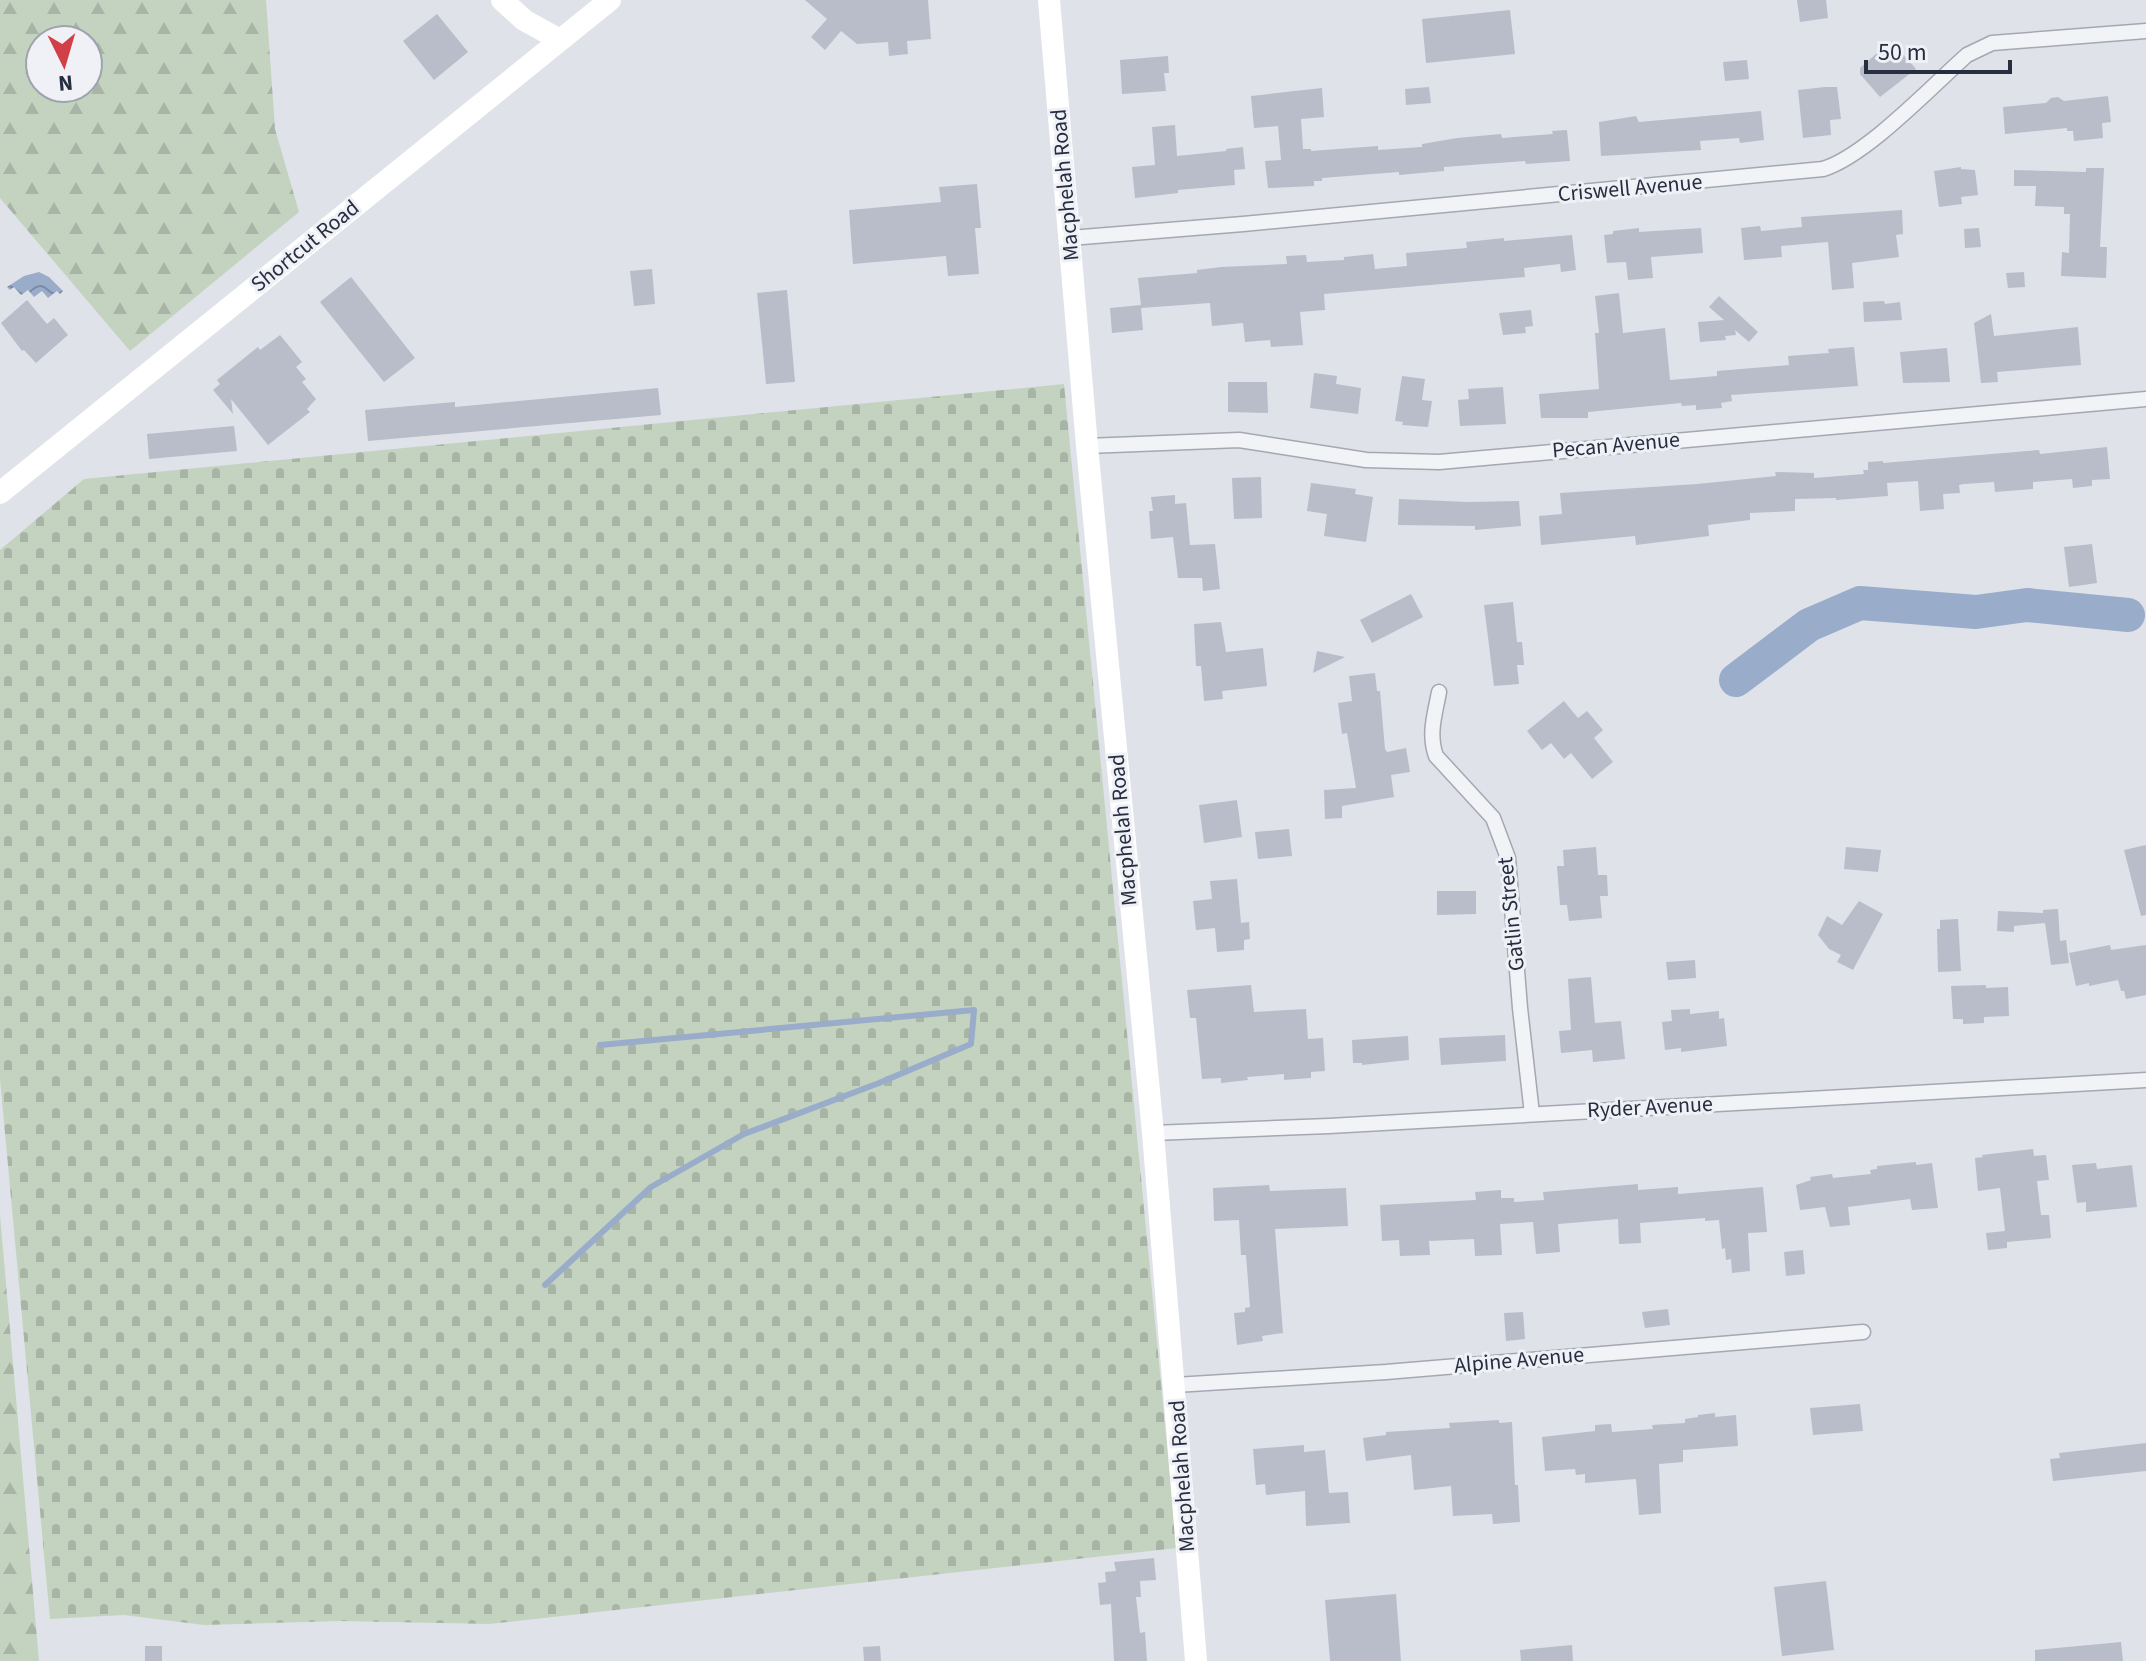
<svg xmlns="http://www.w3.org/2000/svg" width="2146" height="1661" viewBox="0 0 2146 1661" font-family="'Source Sans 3',sans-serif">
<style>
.forest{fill:url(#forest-firs);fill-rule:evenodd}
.cemetery{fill:url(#cemetery-stones)}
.water{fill:url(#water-waves)}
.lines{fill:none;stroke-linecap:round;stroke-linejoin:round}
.stream{stroke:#99acca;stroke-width:6}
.river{stroke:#99acca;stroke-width:34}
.building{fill:#b9bdc9}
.street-casing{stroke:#a4a8b3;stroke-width:17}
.street{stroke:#f2f3f7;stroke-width:14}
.secondary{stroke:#fff;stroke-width:22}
.labels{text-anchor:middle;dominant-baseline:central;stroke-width:6;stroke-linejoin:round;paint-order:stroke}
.street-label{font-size:22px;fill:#272e40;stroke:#eff1f6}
</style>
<defs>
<pattern id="forest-firs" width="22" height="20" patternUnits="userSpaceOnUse" patternTransform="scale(2)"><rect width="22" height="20" fill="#c3d3c0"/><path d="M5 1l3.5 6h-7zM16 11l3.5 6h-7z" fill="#a8b5a6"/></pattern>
<pattern id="cemetery-stones" width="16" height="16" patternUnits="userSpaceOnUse" patternTransform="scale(2)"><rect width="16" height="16" fill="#c3d3c0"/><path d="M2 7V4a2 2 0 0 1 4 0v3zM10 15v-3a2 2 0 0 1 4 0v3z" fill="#a8b5a6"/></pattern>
<pattern id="water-waves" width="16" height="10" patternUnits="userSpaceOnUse" patternTransform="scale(2)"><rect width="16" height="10" fill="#99acca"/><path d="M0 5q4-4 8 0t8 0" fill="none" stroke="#7d8ca5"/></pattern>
</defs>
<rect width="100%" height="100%" fill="#dfe2e9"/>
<path class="forest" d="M0,0H266L275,129L299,212L130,351L0,198ZM88,40V88H40V40Z
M0,1215L39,1661H0Z"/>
<path class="cemetery" d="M1064,384L1177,1548L489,1624L340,1621L204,1625L124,1615L50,1619L0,1079V550L84,479Z"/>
<path class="water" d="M39,272L49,277L63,291L60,294L57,291L48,298L42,291L34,297L28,290L21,295L14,287L10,290L7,287L24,276Z"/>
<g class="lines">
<path class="stream" d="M545,1285L651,1187L744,1134L879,1083L971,1044L974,1010L600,1045"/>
<path class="river" d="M1736,680L1809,625L1860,603L1976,612L2027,605L2128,615"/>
</g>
<path class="building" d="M805,0H928L931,39L907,41L908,54L889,56L888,42L857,44L841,31L825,50L811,37L827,19Z
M1797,0H1826L1828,18L1800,22Z
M1510,10L1515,54L1426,63L1422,19Z
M437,14L468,52L434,80L403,41Z
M1891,41L1916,69L1880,97L1860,74V68Z
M1168,56L1169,73H1164L1166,91L1122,94L1120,60Z
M1747,60L1749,79L1725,81L1723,62Z
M1429,87L1431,103L1406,105L1405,89Z
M1825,87H1837L1841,119L1830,120L1831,135L1803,138L1798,90Z
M1322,88L1324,117L1301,119L1303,149H1311V151L1378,146V150L1422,147V144L1457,138L1501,134L1502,138L1553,134L1552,131L1567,130L1570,161L1526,164L1525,161L1444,167V171L1399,175V172L1322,178V181H1314V186L1268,188L1265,161L1281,160L1278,126L1254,128L1251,96Z
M2108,96L2111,122L2102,123L2103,138L2074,141L2073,131H2067V128L2005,134L2003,107L2046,103L2051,98L2058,97L2064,101Z
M1761,111L1764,140L1740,143L1739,138L1700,141L1701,150L1601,156L1599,122L1636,116L1639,122Z
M1175,125L1177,156L1226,151V149L1243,147L1245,169L1234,170L1235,185L1178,190V193L1135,198L1132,167L1155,165L1152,127Z
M1961,167V169L1975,170L1978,195L1961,197L1962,204L1939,207L1934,171Z
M2086,168H2104L2100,247H2107L2106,278L2061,276L2062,252L2069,253L2070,214H2064V207L2035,206L2036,186H2014V170L2086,172Z
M977,184L981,228H975L979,274L948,276L946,256L853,264L849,210L941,202L939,187Z
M1902,210L1903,234L1896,235L1899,257L1852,263L1854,288L1832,290L1828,242L1781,246L1782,257L1744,260L1741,228L1760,226L1761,231L1802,227L1801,217Z
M1639,228V232L1701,228L1703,253L1651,257L1653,278L1628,280L1626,262L1607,263L1604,235L1613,234V231Z
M1979,228L1981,247L1965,248L1964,229Z
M1572,235L1576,270L1561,272L1560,264L1524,268L1525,277L1324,294L1325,310L1300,312L1303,345L1271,347L1270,340L1245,342L1243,323L1212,326L1210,303L1141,308L1143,330L1112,333L1110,308L1141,305L1138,278L1197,273V270L1221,267L1287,264L1286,256L1306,255L1307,262L1344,260V257L1373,254L1375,269L1407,266L1406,253L1467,248L1466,242L1504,238V241Z
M652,269L655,304L634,306L630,271Z
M2024,272L2025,287L2008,288L2006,273Z
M351,277L415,358L384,382L320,302Z
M787,290L795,382L766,384L757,293Z
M1619,293L1623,333L1665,328L1670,380L1717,376V371L1789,365L1788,356L1829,353L1828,349L1854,347L1858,386L1731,395L1732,401L1721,403L1722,408L1696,410V405L1682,406L1681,403L1588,412V418H1541L1539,394L1599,389L1595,333H1599L1595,296Z
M1719,296L1758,332L1749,342L1735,330L1736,335L1725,336L1726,340L1700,342L1698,322L1724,320L1709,307Z
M27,300L47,324L54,318L68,335L36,363L24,350L22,351L1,323Z
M1884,301L1885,304L1900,302L1902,320L1864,322L1863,302Z
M1531,310L1533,326L1525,327L1526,333L1503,335L1499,313Z
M1991,314L1994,336L2078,327L2081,365L1997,372L1998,382L1981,383L1974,323Z
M280,335L302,362L296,367L306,379L302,382L316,399L307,409L310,412L268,445L231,399L233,414L213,390L220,384L217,380L258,347L260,350Z
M1947,348L1950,382L1903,383L1900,352Z
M1314,373L1337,376L1336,384L1361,388L1358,414L1310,408Z
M1402,376L1425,379L1422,400L1432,401L1428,427L1402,425L1403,422L1395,421Z
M1228,382H1267L1268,413L1228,412Z
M1503,387L1506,424L1460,426L1458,400L1469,399L1468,389Z
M658,388L661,415L368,441L365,410L455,402V407Z
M234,426L237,451L149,459L147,434Z
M2107,447L2110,479L2092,480V486L2073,488L2072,479L2033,482V489L1995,492L1994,482L1964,484L1959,485L1960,493L1943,494L1944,509L1920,511L1918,481L1887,483L1888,496L1836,500V498L1795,499V511L1750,513V520L1708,525L1709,536L1636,545L1635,536L1541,545L1539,516L1562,514L1560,493L1697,484L1776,476L1775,472L1814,473V478L1864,474L1863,470H1868V462L1883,461V463L2039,450L2040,454Z
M1261,477L1262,518L1234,519L1232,478Z
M1311,483L1356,489L1355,494L1373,497L1366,542L1324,536L1327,514L1307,511Z
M1175,495V504L1186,503L1190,545L1215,544L1220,589L1203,591L1202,578H1178L1173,537L1151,539L1149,511H1153L1151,497Z
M1399,499L1468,502L1519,501L1521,526L1475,530V526L1398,525Z
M2092,544L2097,583L2069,587L2064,547Z
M1411,594L1423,617L1372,643L1360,620Z
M1513,602L1517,642H1522L1524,665H1517L1519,684L1494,686L1484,605Z
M1221,622L1226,652L1263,648L1267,686L1222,691L1223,699L1204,701L1201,666H1196L1194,624Z
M1317,651L1345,657L1313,673Z
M1375,673L1377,691H1380L1385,749L1387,752L1406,748L1410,772L1391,775L1394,797L1342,806V818L1325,819L1324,790L1356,788L1347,733L1342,734L1338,703L1352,701L1349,676Z
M1564,701L1578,718L1587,711L1603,730L1594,738L1613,762L1592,779L1571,753L1564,759L1551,743L1542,750L1527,731Z
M1237,800L1242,837L1204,843L1199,805Z
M1289,829L1292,856L1258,859L1255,832Z
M2146,845V915L2141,916L2124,850Z
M1596,847L1598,875H1607L1608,896H1600L1602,918L1569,921L1567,905H1560L1557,866H1564L1563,850Z
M1846,847L1881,850L1878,872L1844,869Z
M1237,879L1241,923L1249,922L1250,939L1244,940V950L1217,952L1215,928L1196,930L1193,901L1212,899L1210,881Z
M1437,891H1476V914L1437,915Z
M1859,901L1883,914L1853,970L1837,962L1841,955L1829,949L1818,935L1827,916L1842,925Z
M2058,909L2060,941L2066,940L2069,963L2051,965L2045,923L2014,926V932L1997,931L1998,911L2043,913V910Z
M1958,919L1961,971L1938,972L1937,929H1940V920Z
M2110,945L2111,950L2146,945V995L2126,999L2124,991H2121L2118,980L2089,986V983L2076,986L2069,953Z
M1695,960L1696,978L1668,980L1666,962Z
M1591,977L1595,1023L1621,1021L1625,1059L1593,1062L1592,1050L1561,1053L1559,1031L1571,1030L1568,979Z
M1251,985L1254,1012L1306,1009L1308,1039L1323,1038L1325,1071L1311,1072V1078L1284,1080V1074L1247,1077L1248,1080L1221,1083V1078L1202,1079L1196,1018H1190L1187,990Z
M1986,985V988L2008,987L2009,1016L1984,1017V1023L1963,1024V1019H1953L1951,986Z
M1690,1009V1014L1719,1011V1019L1724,1018L1727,1046L1681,1052V1048L1665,1050L1662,1022L1672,1021L1671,1010Z
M1505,1035L1506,1061L1441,1065L1439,1038Z
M1408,1036L1409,1060L1362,1065V1063H1353L1352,1040Z
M2033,1149L2034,1156L2046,1155L2049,1180L2037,1181L2041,1215H2049L2051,1238L2007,1242V1248L1988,1250L1986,1233L2005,1231L2000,1188L1978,1191L1975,1158L1983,1157L1982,1155Z
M1916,1162V1165L1932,1163L1938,1208L1912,1210L1910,1199L1848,1207L1850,1225L1830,1227L1825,1207L1800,1210L1796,1185L1811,1180L1810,1177L1832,1174L1833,1178L1871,1174L1870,1170L1877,1169V1166Z
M2096,1163L2097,1169L2132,1165L2137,1207L2086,1212V1202L2077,1203L2072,1165Z
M1638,1184V1190L1678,1187V1194L1763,1187L1767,1232L1748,1233L1750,1271L1732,1273L1731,1259L1726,1260L1725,1248L1722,1249L1719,1220L1705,1221V1218L1640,1223L1641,1243L1619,1244L1618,1219L1558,1224L1560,1252L1536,1254L1533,1222L1500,1224L1502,1255L1475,1256L1474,1239L1429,1241L1430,1255L1400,1256L1399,1240L1382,1241L1380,1205L1476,1200L1475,1192L1501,1190V1198H1514V1202L1544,1200L1543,1192Z
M1269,1185L1270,1191L1346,1188L1348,1226L1275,1229L1283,1333L1262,1336L1263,1341L1237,1345L1234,1313L1245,1312V1308L1250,1307L1246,1255H1241L1239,1220L1214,1221L1213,1188Z
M1803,1250L1805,1274L1786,1276L1784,1252Z
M1668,1309L1670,1325L1645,1328L1642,1312Z
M1523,1312L1525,1339L1506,1341L1504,1313Z
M1860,1404L1863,1431L1813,1435L1810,1408Z
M1715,1413V1417L1736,1415L1738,1446L1683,1450V1462L1659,1464L1661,1513L1639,1515L1636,1479L1585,1483V1474L1576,1475L1575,1469L1545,1471L1542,1437L1595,1431V1425L1611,1424L1612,1432L1653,1429L1652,1425L1685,1423V1419L1698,1417V1415Z
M1499,1420V1423L1512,1422L1515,1485H1518L1520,1522L1493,1524L1492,1514L1453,1516L1451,1486L1414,1490L1411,1455L1366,1461L1363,1438L1386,1435V1432L1450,1428L1449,1423Z
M2146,1443V1471L2053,1481L2050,1459L2060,1458L2059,1453Z
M1304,1445V1452L1325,1450L1329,1493L1348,1492L1350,1523L1306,1526L1305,1491L1266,1495L1265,1484L1256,1485L1253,1449Z
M1154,1558L1156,1580L1140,1581L1141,1597H1136L1140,1633L1145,1632L1147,1661H1114L1111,1604L1100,1605L1098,1583L1106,1582L1105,1572L1116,1571L1114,1562Z
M1826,1581L1834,1650L1782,1656L1774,1587Z
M1396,1594L1401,1661H1330L1325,1600Z
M2121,1642L2123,1661H2035V1650Z
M1572,1645L1573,1661H1521L1520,1650Z
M145,1646H162V1661H145Z
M880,1646L881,1661H864L863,1647Z"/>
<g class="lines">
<defs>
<path id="street" d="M1070,238L1243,224L1823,169C1866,156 1931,87 1967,55L1992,43L2146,31
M1087,446L1239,440L1366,460L1439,462L2146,399
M1439,692C1435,714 1428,734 1436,756L1493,818L1508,858L1520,1008L1532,1114
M1153,1133L1329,1126L2146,1080
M1175,1385L1386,1372L1863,1332"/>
</defs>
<use href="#street" class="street-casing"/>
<use href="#street" class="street"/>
<path class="secondary" d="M502,0L524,20L560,40
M1049,0L1087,446L1153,1133L1196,1661
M0,493L610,0"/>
</g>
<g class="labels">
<g class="street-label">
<text transform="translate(1065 185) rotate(-95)">Macphelah Road</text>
<text transform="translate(1630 188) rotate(-5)">Criswell Avenue</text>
<text transform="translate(305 246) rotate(-39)">Shortcut Road</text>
<text transform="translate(1616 445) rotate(-5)">Pecan Avenue</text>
<text transform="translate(1123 830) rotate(-95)">Macphelah Road</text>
<text transform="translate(1511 914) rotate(-96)">Gatlin Street</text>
<text transform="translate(1650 1107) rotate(-3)">Ryder Avenue</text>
<text transform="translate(1519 1360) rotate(-5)">Alpine Avenue</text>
<text transform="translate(1182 1476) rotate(-94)">Macphelah Road</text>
</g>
</g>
<g transform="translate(64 64) rotate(175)"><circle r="38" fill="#eff1f6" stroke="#9fa3ad" stroke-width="2"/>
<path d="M0-6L14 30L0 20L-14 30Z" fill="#d24047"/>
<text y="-12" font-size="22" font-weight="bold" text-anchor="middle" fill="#272e40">N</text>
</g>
<path d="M1866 60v12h144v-12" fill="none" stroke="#272e40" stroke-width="4"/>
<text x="1878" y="60" font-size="24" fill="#272e40" stroke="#eff1f6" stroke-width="6" paint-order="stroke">50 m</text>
</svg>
